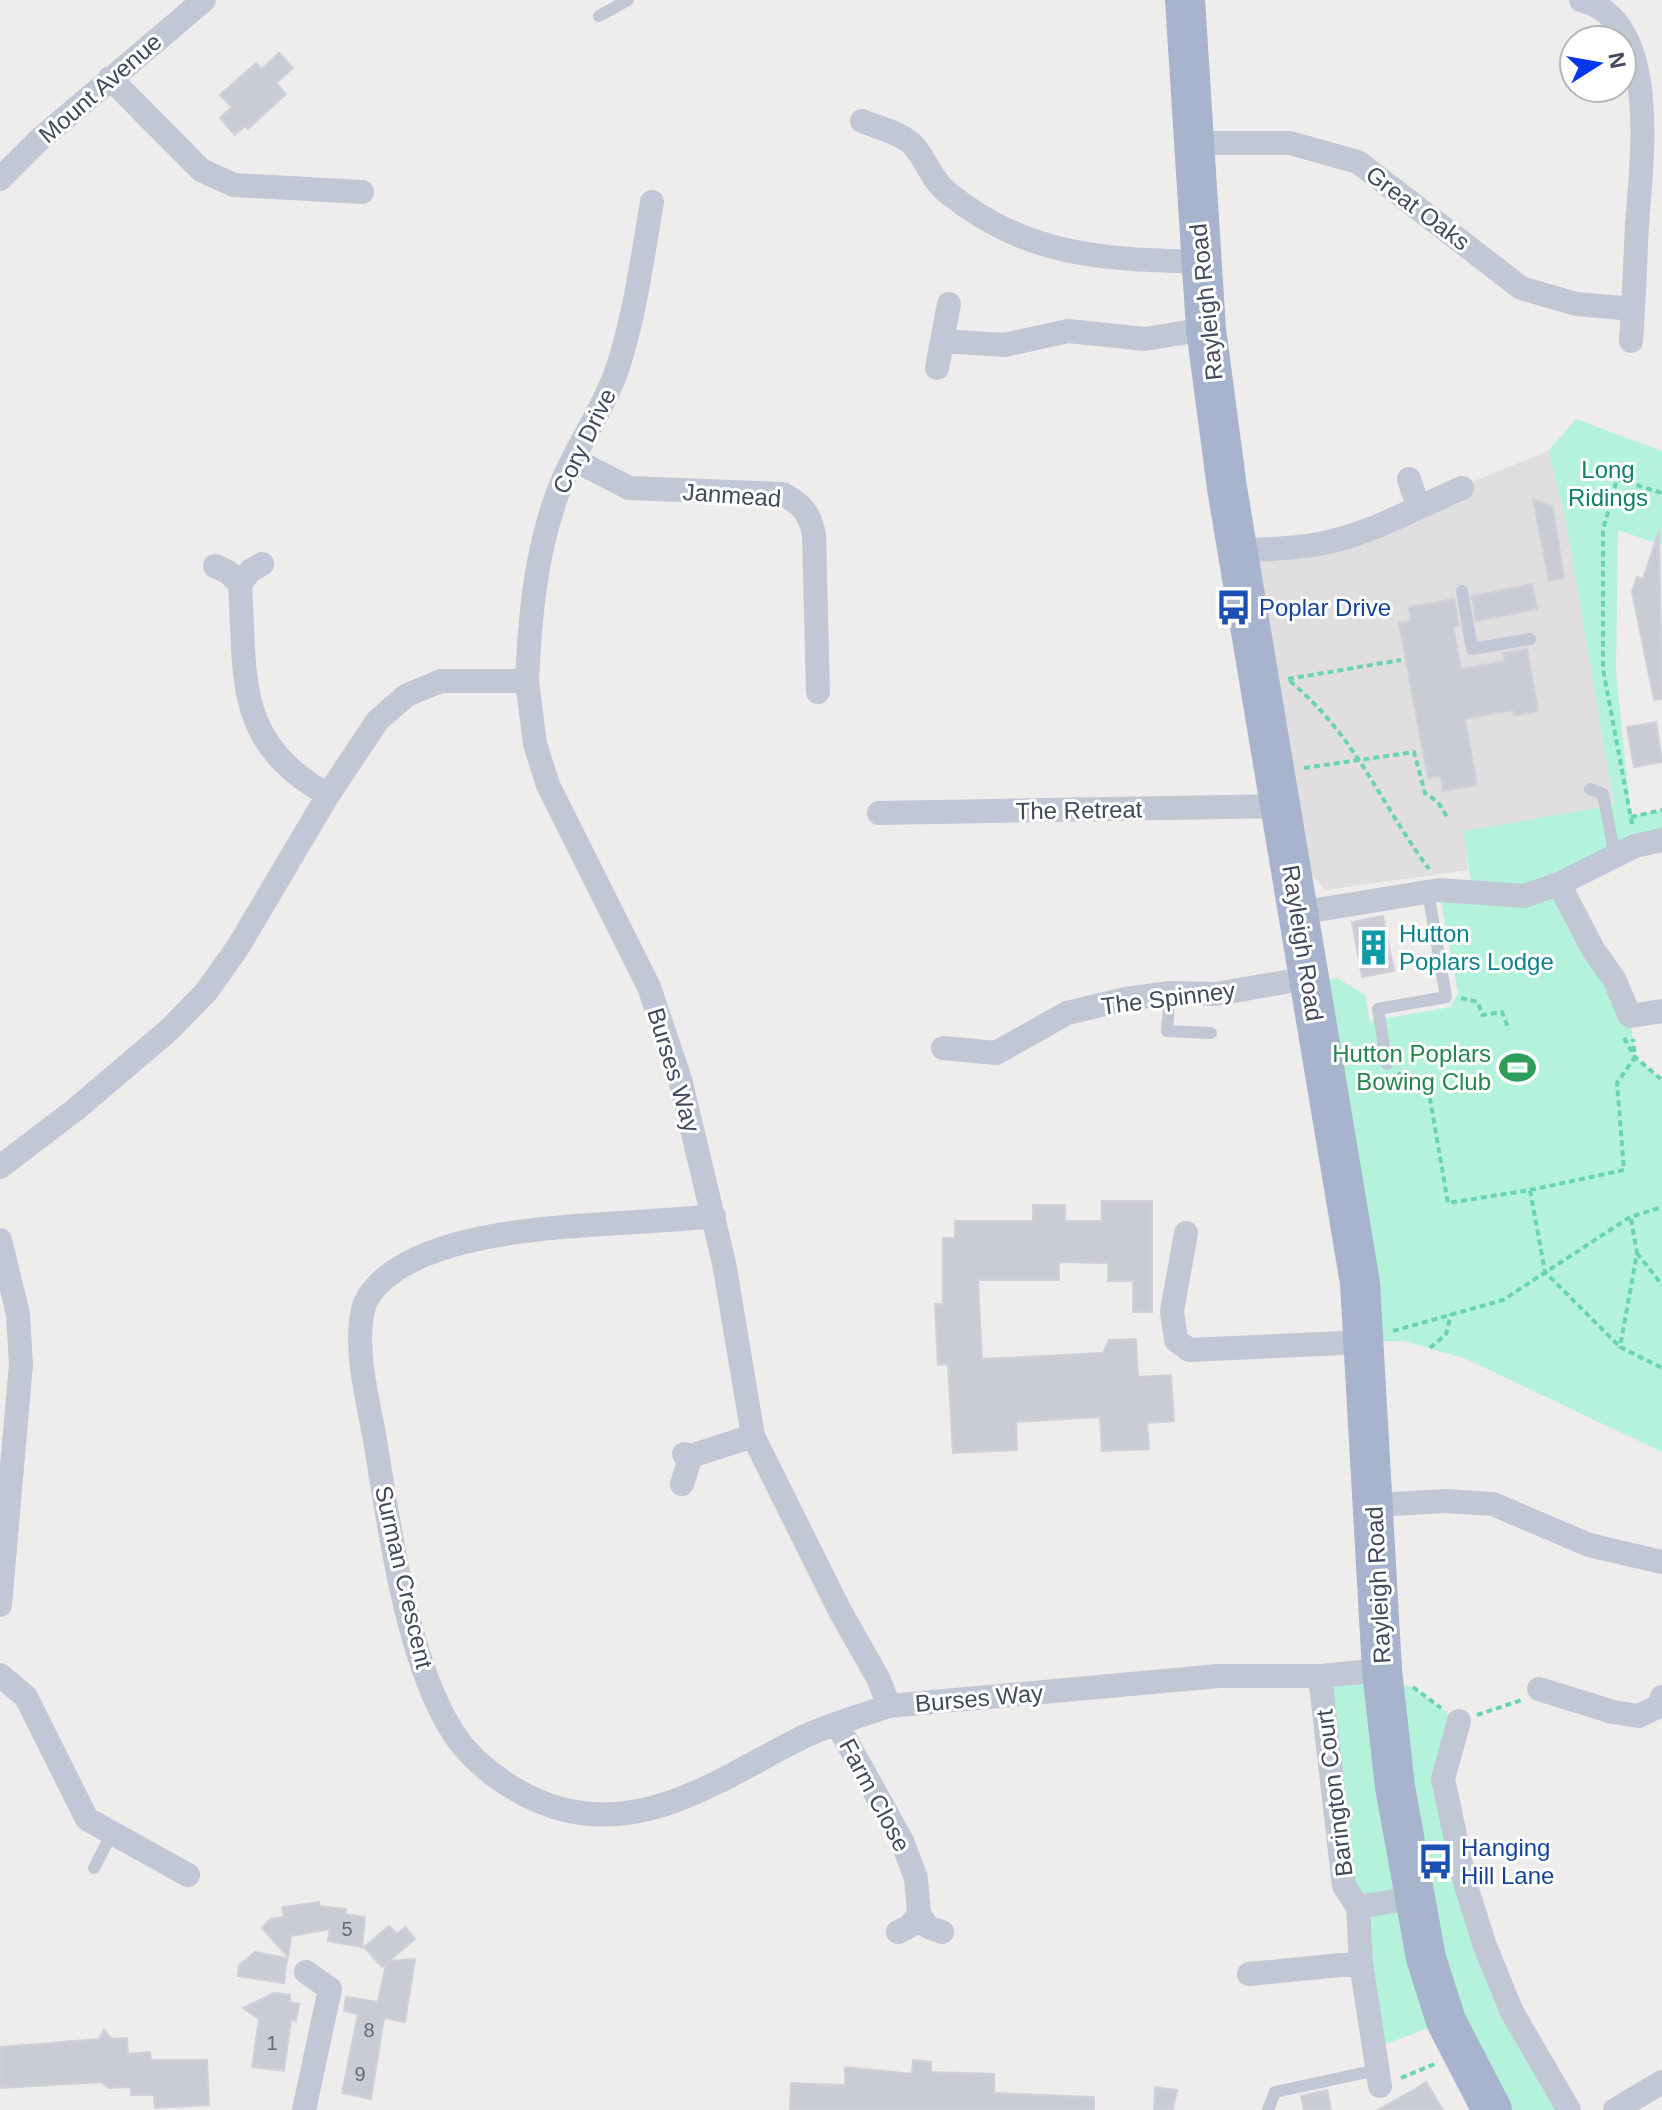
<svg xmlns="http://www.w3.org/2000/svg" width="1662" height="2110" viewBox="0 0 1662 2110" font-family="Helvetica,sans-serif">
<style>
.education{fill:#e0dede}
.green{fill:#b4f2db}
.building{fill:#caccd5;stroke:#cfd0d9;stroke-width:2}
.lines{fill:none;stroke-linecap:round;stroke-linejoin:round}
.path{stroke:#69d3b8;stroke-width:4;stroke-dasharray:6 4;stroke-linecap:butt}
.service{stroke:#c1c7d5;stroke-width:12}
.minor{stroke:#c1c7d5;stroke-width:24}
.primary{stroke:#a8b3ce;stroke-width:40}
.labels{text-anchor:middle;dominant-baseline:central;stroke-width:6;stroke-linejoin:round;paint-order:stroke}
.number-label{font-size:20px;fill:#656a7a}
.street-label{font-size:24px;fill:#434a5b;stroke:#fff}
.park-label{font-size:24px;fill:#0e8263;stroke:#fff}
.transit-label{font-size:24px;fill:#164399;stroke:#fff;text-anchor:start}
.culture-label{font-size:24px;fill:#0d838f;stroke:#fff;text-anchor:start}
.leisure-label{font-size:24px;fill:#27864d;stroke:#fff;text-anchor:end}
</style>
<rect width="100%" height="100%" fill="#efecec"/>
<path class="education" d="M1548,451L1564,511L1614,805L1464,831L1468,870L1325,890L1310,873L1256,550L1318,544Z"/>
<path class="green" d="M1576,419L1662,451V545L1618,530L1616,672L1631,816L1662,810V840L1559,884L1630,1016L1635,1057L1662,1080V1452L1464,1358L1403,1341L1365,1342L1324,981L1337,978L1365,995L1370,1021L1451,1007L1458,993L1439,890H1472L1463,831L1614,805L1564,511L1548,451Z
M1320,1676L1383,1680L1412,1687L1459,1721L1444,1779L1466,1886L1569,2110H1492L1446,2021L1373,2049Z"/>
<path class="building" d="M279,53L293,68L276,83L286,94L248,129L245,126L235,135L220,118L232,107L220,95L256,63L262,69Z
M1533,499L1553,507L1564,578L1549,581Z
M1659,531L1662,699L1654,700L1632,592L1637,577L1643,579Z
M1532,584L1537,609L1476,621L1472,596Z
M1454,599L1459,625L1453,626L1461,669L1505,661L1503,653L1527,649L1538,711L1514,716L1513,710L1465,719L1477,785L1443,791L1441,776L1428,778L1399,623L1411,621L1409,607Z
M1656,722L1662,762L1634,767L1627,727Z
M1383,916L1394,971L1362,977L1352,922Z
M1102,1201H1152V1312H1133V1281H1108V1263L1059,1262V1280H978L982,1359L1103,1353L1109,1340L1136,1339L1138,1377L1171,1375L1174,1421L1147,1423L1149,1449L1102,1451L1100,1417L1016,1422L1017,1450L953,1453L948,1364L938,1365L935,1304H943V1238H955V1221H1033V1205H1065V1221H1102Z
M319,1902L320,1906L346,1909L345,1914L365,1917L362,1947L328,1941L330,1929L291,1936L288,1957L262,1928L270,1919L284,1917L282,1907Z
M389,1926L397,1934L405,1927L415,1939L389,1961L415,1959L405,2022L384,2018L371,2099L342,2093L358,2014L344,2011L346,1997L378,2002L386,1964L382,1967L364,1947Z
M255,1952L287,1958L284,1983L238,1976L239,1965Z
M274,1993L290,1995V2002L299,2004L296,2021L291,2020L284,2071L252,2067L259,2019L243,2008Z
M104,2030L112,2039L127,2038L128,2054L150,2052L151,2060H207L209,2105L155,2108L154,2095H131L130,2087L108,2088L102,2082L0,2088V2047L99,2039Z
M913,2060L931,2062V2072L994,2074V2093L1094,2097V2110H790L791,2083L845,2085V2067L912,2074Z
M1426,2082L1443,2110H1378L1415,2089Z
M1155,2087L1177,2090L1173,2110H1154Z
M1327,2090L1331,2110H1304L1301,2096Z"/>
<g class="lines">
<path class="path" d="M1288,679L1401,660
M1290,681C1358,739 1378,800 1429,869
M1304,768L1414,752L1425,793L1438,802L1447,817
M1631,817L1662,810
M1632,824L1603,669V530L1617,479L1662,493
M1461,998L1478,1002L1482,1015L1502,1012L1509,1030
M1624,1038L1635,1057L1662,1080
M1398,1073L1430,1099L1448,1203L1530,1190L1545,1272L1620,1347
M1530,1190L1624,1170L1617,1083L1635,1057L1633,1039
M1631,1219L1637,1253L1620,1347L1662,1368
M1637,1253L1662,1285
M1393,1331L1503,1300L1630,1217L1662,1207
M1430,1348L1446,1334L1451,1314
M1413,1687L1441,1708
M1477,1715L1522,1700
M1401,2078L1437,2063"/>
<path class="service" d="M599,16L628,0
M1462,591L1472,649L1530,639
M1590,789L1603,794L1615,856
M1170,993L1167,1031L1211,1033
M1387,1064L1378,1009L1446,997L1428,892
M94,1868L111,1835
M1268,2110L1275,2092L1377,2070"/>
<path class="minor" d="M1581,0C1662,20 1641,164 1637,225C1635,263 1634,302 1631,341
M110,78L201,170L234,185L362,192
M862,121C876,127 901,133 912,144C926,158 931,180 948,193C1027,257 1103,259 1201,262
M1192,143H1290L1358,162L1521,288L1576,304L1633,309
M0,179L39,140L204,0
M943,341L1004,345L1068,331L1145,339L1206,329
M937,368L949,304
M573,459L629,488L783,494C802,505 810,513 814,535L818,692
M1409,479L1418,507
M1238,551C1265,549 1293,549 1319,544C1369,535 1415,508 1462,488
M215,566L228,572L240,584C246,680 234,742 328,795
M240,584L250,571L262,564
M527,681C530,618 535,556 557,495C574,447 607,407 621,357C636,307 643,254 652,202
M879,813L1280,806
M1559,884L1594,951L1614,979L1630,1016L1662,1011
M1298,913L1439,890L1524,896L1559,884L1635,846L1662,840
M943,1048L996,1053L1067,1013L1126,999L1170,993L1216,994L1308,978
M0,1167L76,1109L169,1030L206,992L238,947L328,795L378,720L407,695L441,681H527L535,744L548,785L649,987L680,1079L724,1263L753,1436L840,1611L878,1678L889,1706L1219,1676H1320L1382,1670
M714,1216C624,1227 453,1219 384,1279C375,1287 365,1298 363,1310C354,1351 368,1400 375,1440C389,1525 407,1663 454,1734C478,1770 524,1800 565,1810C654,1831 728,1774 803,1737C830,1724 860,1716 889,1706
M1186,1233L1172,1311L1176,1340L1189,1350L1365,1342
M0,1240L18,1314L21,1364L0,1605
M684,1454L691,1456L753,1436
M682,1484L691,1456
M1375,1505L1446,1501L1493,1504L1589,1545L1662,1562
M0,1675L26,1697L87,1819L188,1875
M1320,1676L1344,1886L1358,1907L1413,1898
M1539,1689L1613,1712L1639,1716L1659,1706L1662,1697
M1459,1721L1443,1779L1466,1886L1485,1946L1512,2012L1569,2110
M837,1724L902,1841L916,1878L919,1914
M1358,1907L1361,1963L1380,2086
M919,1914L928,1927L942,1932
M898,1932L910,1926L919,1914
M306,1972L330,1989
M1249,1974L1361,1963
M304,2110L330,1989
M1615,2110L1662,2082"/>
<path class="primary" d="M1185,0L1206,329L1227,488L1360,1283L1382,1670L1395,1787L1426,1958L1446,2021L1492,2110"/>
</g>
<defs>
<symbol id="bus-bare" viewBox="-9 -9 18 18"><path d="M-5-6H5V4H4V6H2V4H-2V6H-4V4H-5ZM-3.5-4V0h7V-4ZM-3.5 1.2v1.5H-2V1.2ZM2 1.2v1.5H3.5V1.2Z" fill="#1a4fb4" stroke="#fff" stroke-width="2.5" paint-order="stroke"/></symbol>
<symbol id="building-bare" viewBox="-9 -9 18 18"><path d="M-4-6H4V6H1V3H-1V6H-4ZM-2.5-4.3h1.7v1.8h-1.7ZM.8-4.3h1.7v1.8H.8ZM-2.5-1h1.7V.8h-1.7ZM.8-1h1.7V.8H.8Z" fill="#0f9aa8" stroke="#fff" stroke-width="2.5" paint-order="stroke"/></symbol>
<symbol id="stadium-bare" viewBox="-9 -9 18 18"><path d="M0-5a6.5 5 0 1 0 0 10a6.5 5 0 1 0 0-10ZM-3.5-1.8h7v3.6h-7Z" fill="#2e9e5b" stroke="#fff" stroke-width="2.5" paint-order="stroke"/></symbol>
</defs>
<g fill-rule="evenodd">
<use href="#bus-bare" x="1208" y="582" width="51" height="51"/>
<use href="#building-bare" x="1348" y="922" width="51" height="51"/>
<use href="#stadium-bare" x="1492" y="1042" width="51" height="51"/>
<use href="#bus-bare" x="1410" y="1836" width="51" height="51"/>
</g>
<g class="labels">
<g class="number-label">
<text x="347" y="1929">5</text>
<text x="369" y="2030">8</text>
<text x="272" y="2043">1</text>
<text x="360" y="2074">9</text>
</g>
<g class="street-label">
<text transform="translate(100 88) rotate(-41)">Mount Avenue</text>
<text transform="translate(1418 208) rotate(37)">Great Oaks</text>
<text transform="translate(1206 302) rotate(-96)">Rayleigh Road</text>
<text transform="translate(584 441) rotate(-64)">Cory Drive</text>
<text transform="translate(732 495) rotate(4)">Janmead</text>
<text transform="translate(1079 810) rotate(-1)">The Retreat</text>
<text transform="translate(1303 943) rotate(81)">Rayleigh Road</text>
<text transform="translate(1168 998) rotate(-7)">The Spinney</text>
<text transform="translate(674 1070) rotate(73)">Burses Way</text>
<text transform="translate(404 1577) rotate(77)">Surman Crescent</text>
<text transform="translate(1378 1585) rotate(-93)">Rayleigh Road</text>
<text transform="translate(979 1698) rotate(-5)">Burses Way</text>
<text transform="translate(1334 1793) rotate(-97)">Barington Court</text>
<text transform="translate(875 1795) rotate(62)">Farm Close</text>
</g>
<g class="park-label">
<text x="1608" y="469">Long<tspan x="1608" dy="28">Ridings</tspan></text>
</g>
<g class="transit-label">
<text x="1259" y="607">Poplar Drive</text>
<text x="1461" y="1847">Hanging<tspan x="1461" dy="28">Hill Lane</tspan></text>
</g>
<g class="culture-label">
<text x="1399" y="933">Hutton<tspan x="1399" dy="28">Poplars Lodge</tspan></text>
</g>
<g class="leisure-label">
<text x="1491" y="1053">Hutton Poplars<tspan x="1491" dy="28">Bowing Club</tspan></text>
</g>
</g>
<g transform="translate(1598 64) rotate(79)"><circle r="38" fill="#ffffff" stroke="#b4b7bd" stroke-width="2"/>
<path d="M0-6L14 30L0 20L-14 30Z" fill="#0836ed"/>
<text y="-12" font-size="22" font-weight="bold" text-anchor="middle" fill="#434a5b">N</text>
</g>
</svg>
